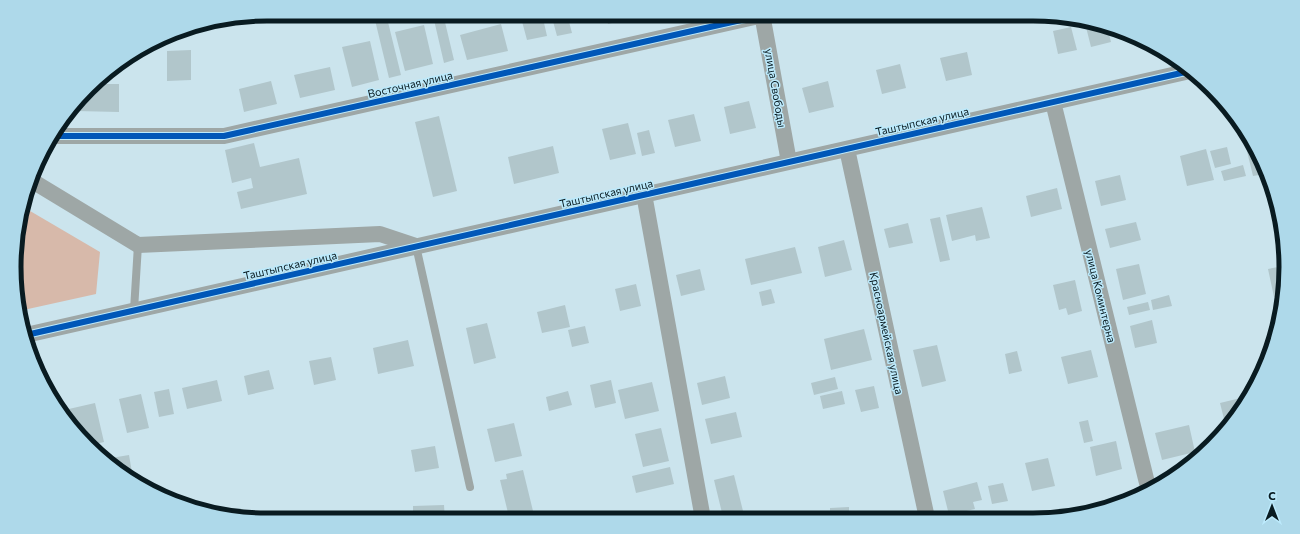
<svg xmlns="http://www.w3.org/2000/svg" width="1300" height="534" viewBox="0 0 1300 534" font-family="Commissioner,sans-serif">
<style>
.forest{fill:#d7b9aa}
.building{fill:#b1c6cb}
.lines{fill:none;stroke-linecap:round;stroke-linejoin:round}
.lane{stroke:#9ea7a6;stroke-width:8}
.street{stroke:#9ea7a6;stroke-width:16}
.cycleway-casing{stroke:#bceafc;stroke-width:8}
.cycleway{stroke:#0057b8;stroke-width:6}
.labels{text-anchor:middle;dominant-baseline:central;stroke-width:3;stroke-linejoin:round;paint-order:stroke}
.street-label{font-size:11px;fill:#091b21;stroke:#bceafc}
.rim{fill:none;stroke:#091b21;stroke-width:5}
</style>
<rect width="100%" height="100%" fill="#cbe4ed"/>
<path class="forest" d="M25,208L100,252L96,294L19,311L16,234Z"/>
<path class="building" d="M386,14L401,75L389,78L374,16Z
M520,14H542L547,36L527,40Z
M551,14H567L572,33L557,36Z
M606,14H631L632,18L608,24Z
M444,18L454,60L444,63L434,20Z
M1085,23L1107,26L1111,42L1091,47Z
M501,24L508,51L467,60L460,35Z
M424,25L433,64L405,71L395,32Z
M1071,27L1077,50L1058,54L1053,31Z
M370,41L379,80L352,87L342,47Z
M191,50V80L167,81V51Z
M967,52L972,75L946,81L940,58Z
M900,64L906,88L882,94L876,70Z
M330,67L335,90L300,98L294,75Z
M271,81L277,104L244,112L239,89Z
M828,81L834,107L809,113L802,88Z
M94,84H119V112L76,111V107Z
M749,101L756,128L730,134L724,107Z
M694,114L701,141L675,147L668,120Z
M439,116L457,191L433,197L415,122Z
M628,123L636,154L610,160L602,129Z
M649,130L655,153L642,156L637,133Z
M1250,142L1260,155L1265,174L1253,176L1245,143Z
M254,143L260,167L299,158L307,194L241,209L237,192L253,188L251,178L232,183L225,150Z
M553,146L559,173L514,184L508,157Z
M1227,147L1231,164L1215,168L1210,151Z
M1206,149L1214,180L1187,186L1180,156Z
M1243,165L1246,176L1224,181L1221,171Z
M1120,175L1126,200L1101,206L1095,181Z
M1057,188L1062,209L1031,217L1026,196Z
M982,207L990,238L976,241L975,235L952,241L946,215Z
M940,217L950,260L940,262L930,219Z
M1136,222L1141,240L1110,248L1105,229Z
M908,223L913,243L889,248L884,229Z
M844,240L852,270L825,277L818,247Z
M795,247L802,273L751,285L745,259Z
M1139,264L1146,294L1123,300L1116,269Z
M1283,266L1280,295L1274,297L1268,269Z
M700,269L705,290L681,296L676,275Z
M1075,280L1082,311L1068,315L1066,308L1059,310L1053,285Z
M636,284L641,306L620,311L615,289Z
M771,289L775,303L762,306L759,292Z
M1169,295L1172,306L1153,310L1151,300Z
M1148,302L1150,310L1129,315L1127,307Z
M565,305L570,327L542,333L537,312Z
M1152,320L1157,343L1135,348L1130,326Z
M487,323L496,358L474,364L466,328Z
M585,326L589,343L572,347L568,330Z
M864,329L872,360L831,370L824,339Z
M408,340L414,366L378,374L373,348Z
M937,345L946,381L922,387L913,350Z
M1091,350L1098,377L1068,384L1061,357Z
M1017,351L1022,371L1009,374L1005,354Z
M331,357L336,380L314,385L309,361Z
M269,370L274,389L248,395L244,376Z
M725,376L730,398L702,405L697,383Z
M835,377L838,389L814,395L811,383Z
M217,380L222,401L187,409L182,388Z
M611,380L616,403L595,408L590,385Z
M652,382L659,411L625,419L618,390Z
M874,386L879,408L861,412L855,390Z
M169,389L174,414L159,417L154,392Z
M568,391L572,405L549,411L546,397Z
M842,391L845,404L823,409L820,396Z
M141,394L149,428L127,433L119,399Z
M1249,396L1243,407L1226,427L1220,403Z
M95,403L104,442L91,445L60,411Z
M736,412L742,437L711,444L705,419Z
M1088,420L1093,441L1084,443L1079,422Z
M514,423L522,456L495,462L487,429Z
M1189,425L1195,452L1162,460L1155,433Z
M661,428L669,461L643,467L635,434Z
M1116,441L1122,469L1096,476L1090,447Z
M435,446L439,468L415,472L411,450Z
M129,455L133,478L113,468L111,458Z
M1048,458L1055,486L1032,491L1025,463Z
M670,467L674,484L636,493L632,476Z
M523,470L533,511L509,517L500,480L507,479L506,474Z
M734,475L743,511L723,517L714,480Z
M977,482L982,500L973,502L975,509L949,515L943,491Z
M1003,483L1008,501L992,504L988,486Z
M444,505L445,520H413V506Z
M849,507V518H830V508Z"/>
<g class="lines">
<path class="lane" d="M416,246L470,487
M134,310L138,245"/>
<path class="street" d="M762,14L789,162
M1053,102L1149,491
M52,136H224L768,14
M847,149L927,518
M34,182L138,245L380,234L416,246
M644,194L703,519
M26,335L1190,71"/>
<defs>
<path id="cycleway" d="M52,136H224L768,14
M26,335L1190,71"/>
</defs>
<use href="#cycleway" class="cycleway-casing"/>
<use href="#cycleway" class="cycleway"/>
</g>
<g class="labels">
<g class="street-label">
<text transform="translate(410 84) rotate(-13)">Восточная улица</text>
<text transform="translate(776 88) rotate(80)">улица Свободы</text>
<text transform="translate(922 121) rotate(-13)">Таштыпская улица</text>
<text transform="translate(606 193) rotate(-13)">Таштыпская улица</text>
<text transform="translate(290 265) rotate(-13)">Таштыпская улица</text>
<text transform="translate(1101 296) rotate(76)">улица Коминтерна</text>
<text transform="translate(887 333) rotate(78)">Красноармейская улица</text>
</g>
</g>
<path d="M0 0H1300V534H0ZM267 21H1033A246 246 0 0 1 1279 267V267A246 246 0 0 1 1033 513H267A246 246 0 0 1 21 267V267A246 246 0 0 1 267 21Z" fill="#aed9ea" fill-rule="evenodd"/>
<path class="rim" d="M267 21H1033A246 246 0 0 1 1279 267V267A246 246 0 0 1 1033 513H267A246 246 0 0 1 21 267V267A246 246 0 0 1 267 21Z"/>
<g transform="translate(1272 506)" stroke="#bceafc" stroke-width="3" paint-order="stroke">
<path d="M0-3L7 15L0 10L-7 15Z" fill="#091b21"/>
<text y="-6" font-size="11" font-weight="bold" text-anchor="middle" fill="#091b21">С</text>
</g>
</svg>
